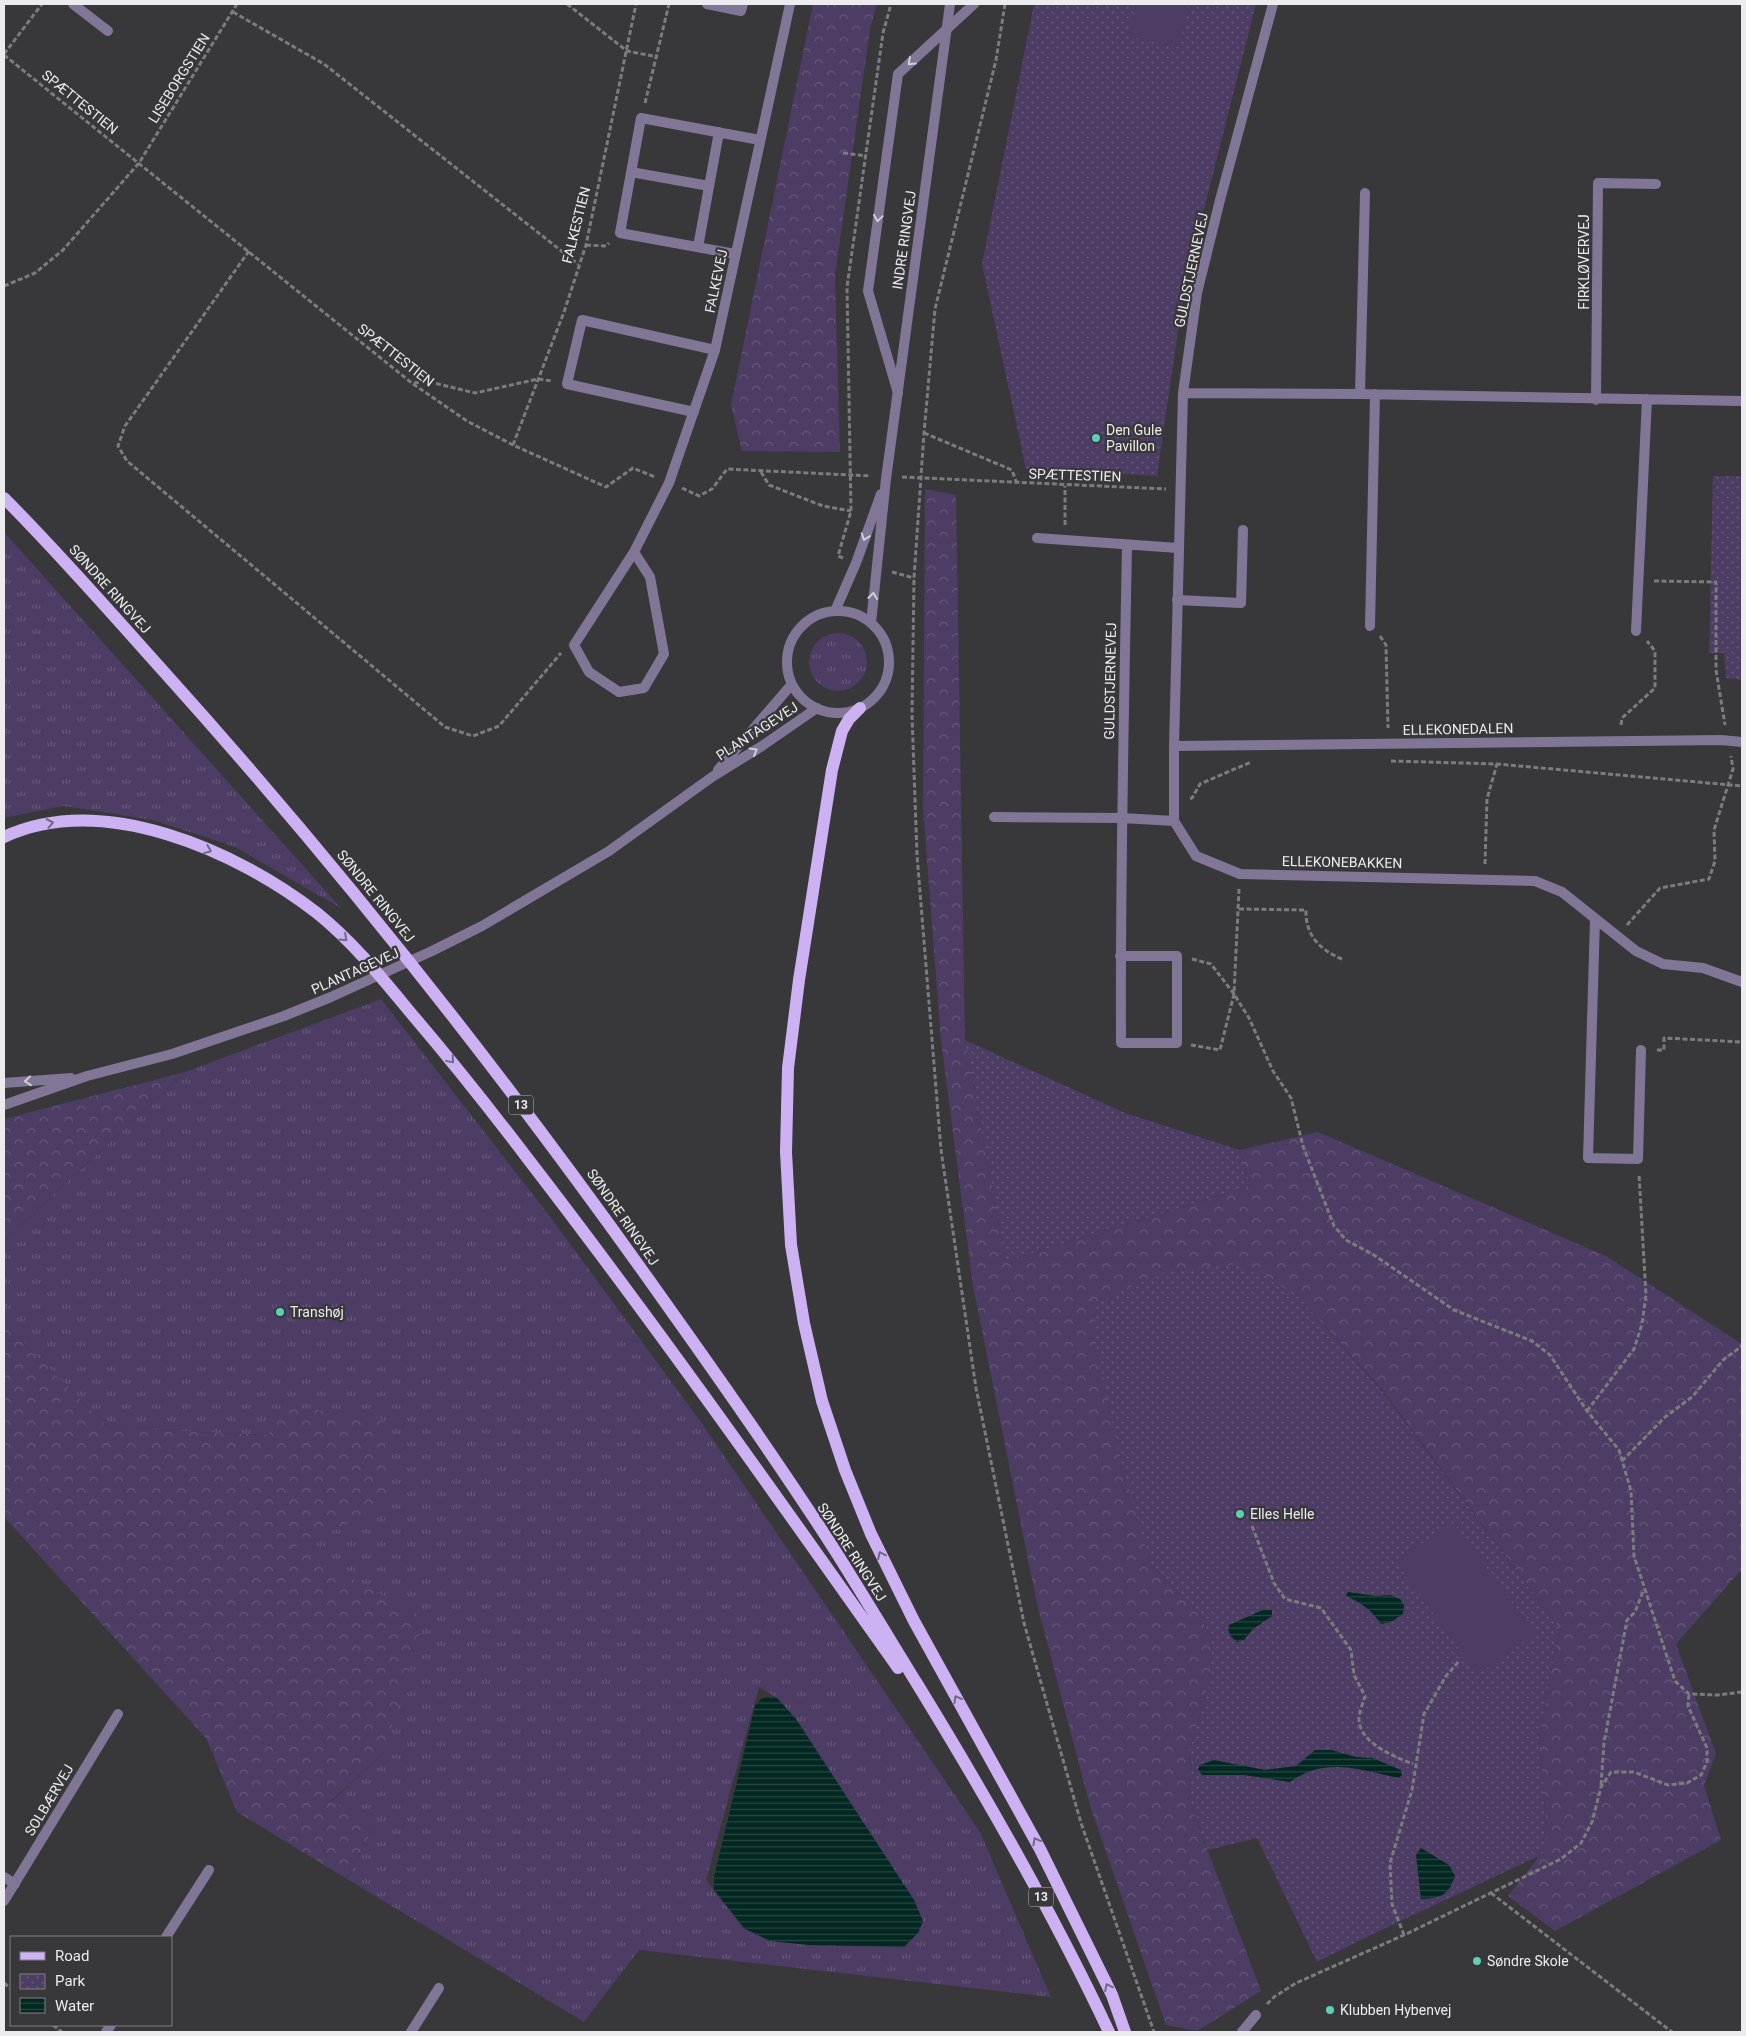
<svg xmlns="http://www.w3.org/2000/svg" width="1746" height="2036" viewBox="0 0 1746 2036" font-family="Roboto,sans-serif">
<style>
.grass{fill:url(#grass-tufts);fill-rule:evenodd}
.forest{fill:url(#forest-crowns)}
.park{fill:url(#park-dots)}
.pitch{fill:#4d3c63}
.water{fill:url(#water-rules)}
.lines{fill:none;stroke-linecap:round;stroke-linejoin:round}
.path{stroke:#7c7b7e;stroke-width:3;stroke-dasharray:5 2.5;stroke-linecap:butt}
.service{stroke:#827696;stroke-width:10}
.minor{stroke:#827696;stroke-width:10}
.tertiary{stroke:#827696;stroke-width:10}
.primary{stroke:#ccb2f3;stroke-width:12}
.oneway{stroke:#d2ced7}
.oneway2{stroke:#736884}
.poi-dot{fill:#5eceb7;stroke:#38373a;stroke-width:2}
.labels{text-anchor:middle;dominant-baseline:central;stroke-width:4.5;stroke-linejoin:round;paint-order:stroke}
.shield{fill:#38373a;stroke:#b6b5b7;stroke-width:1}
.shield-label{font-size:12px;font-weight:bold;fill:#ecebed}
.street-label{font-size:14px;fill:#ecebed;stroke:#38373a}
.poi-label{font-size:14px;fill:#ecebed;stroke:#38373a;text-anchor:start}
</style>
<defs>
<pattern id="grass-tufts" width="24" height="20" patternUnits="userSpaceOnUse" patternTransform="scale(1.25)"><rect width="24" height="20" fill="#4d3c63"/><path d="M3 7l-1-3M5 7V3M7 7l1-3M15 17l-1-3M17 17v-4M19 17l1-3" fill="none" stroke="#67587a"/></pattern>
<pattern id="forest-crowns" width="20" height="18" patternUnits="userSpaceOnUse" patternTransform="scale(1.25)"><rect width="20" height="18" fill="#4d3c63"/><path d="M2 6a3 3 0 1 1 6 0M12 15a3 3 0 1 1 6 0" fill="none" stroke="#67587a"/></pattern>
<pattern id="park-dots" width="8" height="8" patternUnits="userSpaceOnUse" patternTransform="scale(1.25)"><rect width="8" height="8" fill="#4d3c63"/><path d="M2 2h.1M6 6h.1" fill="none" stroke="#67587a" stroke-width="1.8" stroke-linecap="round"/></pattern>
<pattern id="water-rules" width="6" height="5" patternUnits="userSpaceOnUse" patternTransform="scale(1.25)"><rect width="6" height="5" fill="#022821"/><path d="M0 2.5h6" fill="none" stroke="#274742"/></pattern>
</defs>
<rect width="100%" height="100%" fill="#38373a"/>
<path class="grass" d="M4,532L341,908L235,847L153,820L63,806L4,818Z
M809 662a29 29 0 1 1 58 0a29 29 0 1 1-58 0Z
M381,999L548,1214L701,1422L980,1832L1051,1997L639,1950L584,2022L347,1879L373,1828L331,1802L384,1752L293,1548L268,1435L109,1428L4,1323V1241L185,1072ZM759,1687L777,1698L744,1929L706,1880Z"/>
<path class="forest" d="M813,4H877L870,30L835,275L840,452L742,451L731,405Z
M925,489L956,495L965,1040L1006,1261L1250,1186L1240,1150L1318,1132L1606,1256L1742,1344V1569L1676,1644L1716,1754L1704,1785L1721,1840L1555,1931L1508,1896L1548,1845L1539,1738L1559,1628L1383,1391L1295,1293L1151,1565L1200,1614L1212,1646L1209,1683L1191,1746L1189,1801L1261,1991L1197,2031L1166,2025L1090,1806L1037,1604L973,1286L941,1041L923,809Z
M185,1072L4,1241V1119Z
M4,1323L109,1428L268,1435L286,1406L383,1419L389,1506L294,1548L424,1618L384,1752L331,1801L373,1828L347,1879L237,1812L206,1738L4,1517Z"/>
<path class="park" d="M1034,4H1256L1185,284L1157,476L1026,469L982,264Z
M1713,476H1742V680L1726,678L1724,653H1709Z
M965,1040L1125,1113L1240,1150L1250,1186L1006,1261Z
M1236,1264L1295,1293L1382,1391L1559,1628L1539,1738L1548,1845L1541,1855L1375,1933L1317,1962L1257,1838L1208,1850L1189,1801L1191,1746L1209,1683L1212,1646L1200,1614L1151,1565L1119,1453L1094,1333L1097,1303L1159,1273Z"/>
<path class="pitch" d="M1136,4H1189L1179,47L1129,36Z
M1454,1523L1535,1634L1478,1674L1395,1561Z"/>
<path class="water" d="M1348,1592L1376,1596L1391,1595L1400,1599L1404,1605L1403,1614L1391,1622L1381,1624C1371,1610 1362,1603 1346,1596Z
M1263,1610H1272V1616L1253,1629L1244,1640L1237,1642C1231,1637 1227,1633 1229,1625Z
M766,1697L777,1698L796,1719L914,1900L923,1921L918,1933L904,1947L808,1945L770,1941L745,1929L714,1890V1877L755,1706L761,1699Z
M1315,1750H1332L1356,1757L1373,1758L1401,1770L1402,1775L1399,1778C1359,1770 1326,1756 1290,1782L1244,1775H1202L1198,1769L1200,1765L1214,1760L1265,1770L1296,1766Z
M1421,1848L1449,1865L1455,1876C1448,1896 1441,1898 1421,1899L1416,1855Z"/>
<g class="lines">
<path class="path" d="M567,4L627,51L658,57
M1005,4L996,60L935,309L924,433L914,578L912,715L917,855L941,1150L976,1388L1024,1623L1081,1823L1154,2032
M233,12L324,64L578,264
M4,54L42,4
M4,55L413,384L467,421L513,445L606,487L633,468L655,477
M645,103L669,4
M843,153L867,156
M586,245L606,246L609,243
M249,251L125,426L118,446L127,461L445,727L473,736L499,726L561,653
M4,286L35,273L63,250L139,163L237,4
M414,383L426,381L475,393L538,379L552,381
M924,433L1012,470L1017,484
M513,445L564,312L586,245L636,4
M761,472L769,485L823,506L851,511
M902,477L1166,489
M682,488L699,496L712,489L727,469L871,476
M1065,525V486
M843,558L838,556L851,511L847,287L883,33L891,4
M892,572L914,578
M1654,581L1716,582V670L1725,725
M1380,636L1386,645L1388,728
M1621,725L1622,718L1655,688V651L1647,641
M1391,761L1497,764L1742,786
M1190,799L1192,798L1200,784L1251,762
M1485,864L1487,799L1497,764
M1239,909L1306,910C1305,935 1320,950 1342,959
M1627,925L1660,888L1709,879L1715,861L1714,830L1733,769L1731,756
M1192,959L1211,964L1234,994L1249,1018L1273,1071L1291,1098L1303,1146L1334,1226L1346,1240L1374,1255L1454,1310L1532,1341L1550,1355L1587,1411L1619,1450L1631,1491L1634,1556L1675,1681L1689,1694L1718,1695L1742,1692
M1191,1045L1220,1050L1234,994L1239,889
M1657,1050H1664V1038L1742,1042
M1587,1411L1634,1349L1642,1324L1646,1295L1639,1174
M1622,1461L1665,1417L1692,1397L1723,1360L1742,1346
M1252,1526L1274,1583L1285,1599L1321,1608L1351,1650L1354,1675L1365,1696C1363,1703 1359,1712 1359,1719C1359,1743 1395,1757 1413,1764
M1601,1785L1604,1743L1627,1620L1635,1612L1644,1589
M1491,1893L1672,2032
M1404,1935L1392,1904L1390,1863L1412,1790L1424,1714L1446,1676L1460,1660
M4,1983L11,1989
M1267,2004L1274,1997L1296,1983L1404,1935L1561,1859L1581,1843L1592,1822L1601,1787L1611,1772H1634L1668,1785L1687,1783L1701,1775L1707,1762V1748L1688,1706L1689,1694
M53,2025L62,2032"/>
<path class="service" d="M707,4L741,11L743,4
M631,172L709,186
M698,247L719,132
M735,254L620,233L641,118L760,140
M898,393L868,291L898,74L974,4
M694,412L567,384L582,320L715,350
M1177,600L1241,603L1243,530"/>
<path class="minor" d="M73,4L108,31
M1273,4L1220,200L1197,293L1183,393L1174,746V821L1196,856L1240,874L1535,881L1562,892L1636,951L1663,964L1703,968L1742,982
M1183,393L1360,394L1742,401
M1360,394L1365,193
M1596,400L1598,183L1656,184
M1037,538L1178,548
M634,552L650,577L664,654L644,688L619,692L589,672L574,645L634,552L669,483L715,350L790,4
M1370,626L1375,394
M1636,631L1647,399
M994,817L1122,818L1174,821
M1595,919L1588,1158L1638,1159L1641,1050
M1120,956H1177V1043H1121C1120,877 1124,711 1127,545
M4,1877L15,1884
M4,1901L118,1714
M166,1937L209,1870
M106,2032L111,2025
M411,2032L439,1988
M1242,2032L1256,2015"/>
<path class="tertiary" d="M835,611L856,563L881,494
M787 662a51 51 0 1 1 102 0a51 51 0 1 1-102 0Z
M871,623L886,479L950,4
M1174,746L1721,740L1742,742
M718,770L792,684
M4,1083L71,1078
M4,1105L87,1076L172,1054L284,1016L331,997L432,951L482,926L609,851L712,777L762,746L817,708"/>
<path class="primary" d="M4,498C60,554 112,614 165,673C346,874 513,1087 669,1308C726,1388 783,1469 836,1552C863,1595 889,1638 916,1682C986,1796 1052,1911 1109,2032
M860,708L849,719L842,731L832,770L799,980L788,1068L786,1152L791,1245L804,1323L822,1401L845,1470L871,1534L914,1621L1040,1849L1112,1995L1125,2032
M4,837C103,791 237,851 317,913C353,942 381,977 410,1012C451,1060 490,1109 528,1159C656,1325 777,1497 898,1668"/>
</g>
<defs><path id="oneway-chevron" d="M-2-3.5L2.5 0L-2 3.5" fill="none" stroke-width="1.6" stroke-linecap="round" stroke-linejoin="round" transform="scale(1.25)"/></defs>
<g class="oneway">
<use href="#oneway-chevron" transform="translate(911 62) rotate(137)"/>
<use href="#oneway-chevron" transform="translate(878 218) rotate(98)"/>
<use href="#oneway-chevron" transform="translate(865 537) rotate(110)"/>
<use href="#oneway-chevron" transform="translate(873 596) rotate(-84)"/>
<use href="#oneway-chevron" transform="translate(754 751) rotate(-31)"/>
<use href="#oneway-chevron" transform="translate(28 1081) rotate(175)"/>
</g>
<g class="oneway2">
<use href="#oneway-chevron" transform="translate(50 823) rotate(-12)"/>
<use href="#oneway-chevron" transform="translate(208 850) rotate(22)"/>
<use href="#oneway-chevron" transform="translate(344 938) rotate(43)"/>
<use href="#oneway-chevron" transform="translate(451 1060) rotate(50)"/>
<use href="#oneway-chevron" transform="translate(881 1555) rotate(-116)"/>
<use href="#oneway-chevron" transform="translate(957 1699) rotate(-119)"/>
<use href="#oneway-chevron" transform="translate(1036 1841) rotate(-119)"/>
<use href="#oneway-chevron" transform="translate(1108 1987) rotate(-116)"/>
</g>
<g class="poi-dot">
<circle cx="1096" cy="438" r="5"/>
<circle cx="280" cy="1312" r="5"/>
<circle cx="1240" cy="1514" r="5"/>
<circle cx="1477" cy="1961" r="5"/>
<circle cx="1330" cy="2010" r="5"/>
</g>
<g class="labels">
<g class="shield">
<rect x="508.5" y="1095.5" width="25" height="19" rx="4"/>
<rect x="1028.5" y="1887.5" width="25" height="19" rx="4"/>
</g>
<g class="shield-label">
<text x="521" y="1105">13</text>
<text x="1041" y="1897">13</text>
</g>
<g class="street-label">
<text transform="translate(179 78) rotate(-58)">LISEBORGSTIEN</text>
<text transform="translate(80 102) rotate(39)">SPÆTTESTIEN</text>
<text transform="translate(576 225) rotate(-76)">FALKESTIEN</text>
<text transform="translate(904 240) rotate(-82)">INDRE RINGVEJ</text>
<text transform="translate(1584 262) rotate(-90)">FIRKLØVERVEJ</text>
<text transform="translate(1191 270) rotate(-78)">GULDSTJERNEVEJ</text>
<text transform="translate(716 281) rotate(-78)">FALKEVEJ</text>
<text transform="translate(396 355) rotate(38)">SPÆTTESTIEN</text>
<text transform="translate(1075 475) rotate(2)">SPÆTTESTIEN</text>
<text transform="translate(110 589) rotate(48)">SØNDRE RINGVEJ</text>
<text transform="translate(1110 681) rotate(-89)">GULDSTJERNEVEJ</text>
<text transform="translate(1458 729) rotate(-1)">ELLEKONEDALEN</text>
<text transform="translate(757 731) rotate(-33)">PLANTAGEVEJ</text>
<text transform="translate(1342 862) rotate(1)">ELLEKONEBAKKEN</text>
<text transform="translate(376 896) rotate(51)">SØNDRE RINGVEJ</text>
<text transform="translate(355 971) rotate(-24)">PLANTAGEVEJ</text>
<text transform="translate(623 1217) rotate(55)">SØNDRE RINGVEJ</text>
<text transform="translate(852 1552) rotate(57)">SØNDRE RINGVEJ</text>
<text transform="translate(49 1800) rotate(-59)">SOLBÆRVEJ</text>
</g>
<g class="poi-label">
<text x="1106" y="430">Den Gule<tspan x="1106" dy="16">Pavillon</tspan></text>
<text x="290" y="1312">Transhøj</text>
<text x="1250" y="1514">Elles Helle</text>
<text x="1487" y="1961">Søndre Skole</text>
<text x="1340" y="2010">Klubben Hybenvej</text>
</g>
</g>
<rect width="1746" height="2036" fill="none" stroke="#ecebed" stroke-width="10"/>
<rect x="10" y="1936" width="162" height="90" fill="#38373a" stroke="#807f82"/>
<rect x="20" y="1952" width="25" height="8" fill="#ccb2f3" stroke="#807f82"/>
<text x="55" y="1961" font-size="15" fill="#ecebed">Road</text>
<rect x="20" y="1974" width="25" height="15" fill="url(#park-dots)" stroke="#807f82"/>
<text x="55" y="1986" font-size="15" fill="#ecebed">Park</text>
<rect x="20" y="1998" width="25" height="15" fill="url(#water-rules)" stroke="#807f82"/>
<text x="55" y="2011" font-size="15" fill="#ecebed">Water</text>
</svg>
